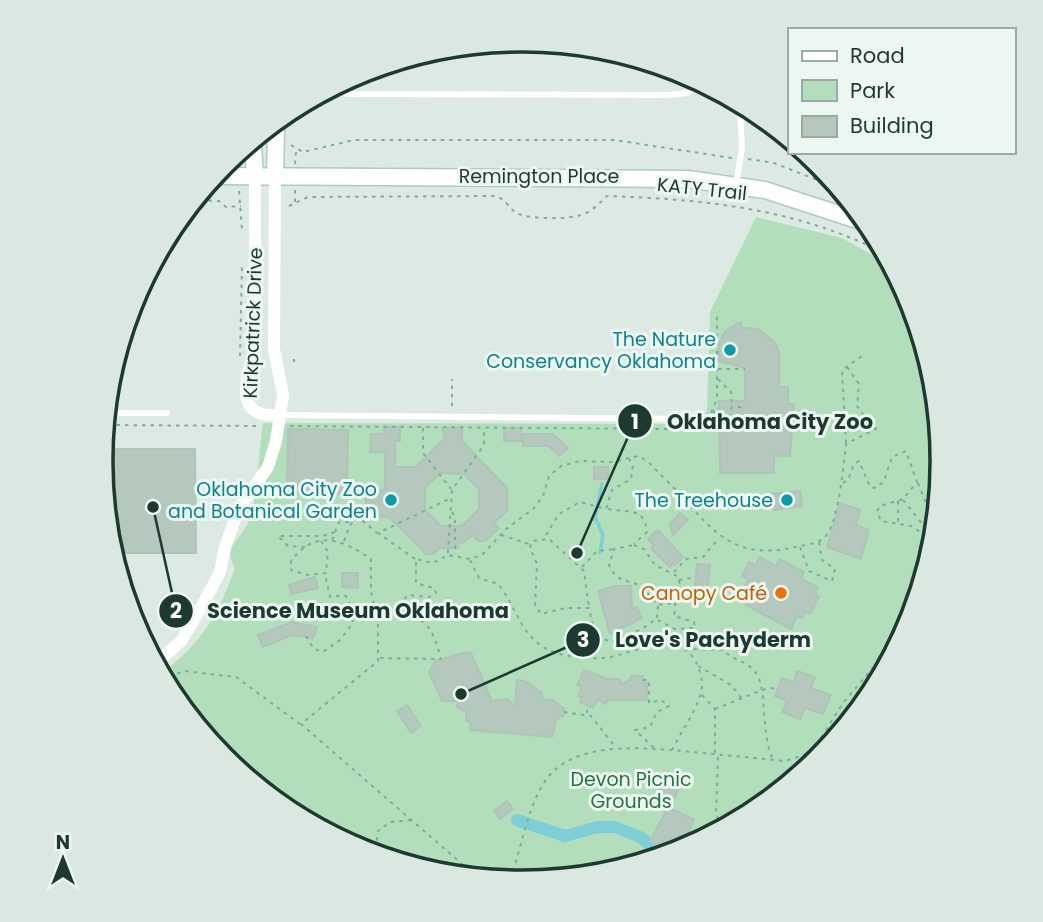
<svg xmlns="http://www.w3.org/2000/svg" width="1043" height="922" viewBox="0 0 1043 922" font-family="Poppins,sans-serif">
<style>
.green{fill:#b2debb}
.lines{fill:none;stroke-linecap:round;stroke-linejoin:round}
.stream{stroke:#7eced5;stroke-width:3.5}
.canal{stroke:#7eced5;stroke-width:12}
.building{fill:#b4c8be;stroke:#aec4b9;stroke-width:2;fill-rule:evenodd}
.secondary-casing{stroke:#aecbbe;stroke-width:19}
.path{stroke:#7ab09b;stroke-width:2;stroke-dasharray:3.5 5;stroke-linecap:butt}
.lane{stroke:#fff;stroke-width:6}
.street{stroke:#fff;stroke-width:12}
.secondary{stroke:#fff;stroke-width:16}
.culture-dot{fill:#0f9aa8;stroke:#ecf7f1;stroke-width:2.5}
.food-dot{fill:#e8710a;stroke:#ecf7f1;stroke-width:2.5}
.labels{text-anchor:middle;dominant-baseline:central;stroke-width:6;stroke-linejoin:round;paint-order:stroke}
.street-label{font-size:19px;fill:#1d3a30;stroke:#ecf7f1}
.culture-label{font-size:19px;fill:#0d838f;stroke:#ecf7f1;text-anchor:end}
.food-label{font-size:19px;fill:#c56008;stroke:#ecf7f1;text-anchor:end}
.park-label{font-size:19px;fill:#24743d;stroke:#ecf7f1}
.rim{fill:none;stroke:#1d3a30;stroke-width:3.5}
.leader{fill:none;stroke:#1d3a30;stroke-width:2.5}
.callout-dot{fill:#1d3a30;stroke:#ecf7f1;stroke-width:2.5}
.mark-label{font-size:21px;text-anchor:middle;font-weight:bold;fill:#fff}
.callout-label{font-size:21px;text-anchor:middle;font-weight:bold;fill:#1d3a30;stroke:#ecf7f1;stroke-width:6;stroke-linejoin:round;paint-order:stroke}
</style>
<rect width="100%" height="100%" fill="#dceae3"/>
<path class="green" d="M756,217L842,238L885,262L910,300L942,461L910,622L819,759L682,850L521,882L360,850L224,758L165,670C202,643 220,611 235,568C222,546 241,540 249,521C258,500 259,448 263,423L692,424L707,411L710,312Z"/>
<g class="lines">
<path class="stream" d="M600,553L603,535L595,517L602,484"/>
<path class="canal" d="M517,820L565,836L597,827H615L640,837L662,854"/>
</g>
<path class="building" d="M741,322L742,328L758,329L774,342L779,352V387H788V404H794L790,456H774V473H720L719,401H745V368L719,361V343L725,331Z
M384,427H400V441H395V467H416L445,438L442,428H462V438H459L507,488V511L494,523L499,528L485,541H478L472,535L464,542L458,543V548H440L433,554H426L389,517L366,516V490H385V452H370L371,434H384ZM440,473L464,474L479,489V509L462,526H441L425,510V488Z
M504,428H521V441H504Z
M288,429L348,430L347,494L287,493Z
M523,434H553L568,448L559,456L549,446H523Z
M103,449H195L196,553H119L101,461Z
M594,467H608V479H594Z
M800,491L802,506L774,510L772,494Z
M840,503L860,510L856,525L869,530L861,559L827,547Z
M680,513L688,520L673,535L670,524Z
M658,530L683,557L675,565L673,563L670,567L651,549L654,545L648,539Z
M760,557L776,566L780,559L804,572L801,579L818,587L815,595L819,597L810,614L805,612L802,618L797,616L791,629L746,605L752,596L743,591L748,579L742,576L749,562L755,566Z
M697,564L710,565L707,596L694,594Z
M342,573H358V588L342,587Z
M315,577L318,588L291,594L289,585Z
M615,586H631L632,609L637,607L642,618L610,634L598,591Z
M292,622L317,627L313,638L292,635L263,647L258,635Z
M467,652L471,653L492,701L507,699L515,706L517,680L525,681L542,693V699L552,700L564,709V715L556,720L552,737L470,730L471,724L466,720V712L457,707L459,701H442L429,672L435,661Z
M584,670L607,679H619L622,684L630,680L631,676H643V683H647V700H608L606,704L598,700L592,708L580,702L582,698L578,696L582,687L577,685Z
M797,671L815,677L811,688L831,695L823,714L805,708L800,719L782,712L787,701L775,696L782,678L794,682Z
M407,705L421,726L411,733L397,711Z
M668,772L683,779L672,804L655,796Z
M507,801L513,809L500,819L494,811Z
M668,807L694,820L680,850L672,852L650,841Z"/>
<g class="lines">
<defs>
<path id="secondary" d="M253,144L255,177
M216,176L688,179L765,190L857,220
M275,178L276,129"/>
</defs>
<use href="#secondary" class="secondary-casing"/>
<path class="path" d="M685,74L686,80
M291,145L303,152L354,140H614L732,158
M748,159L774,163L835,187
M295,164L296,152
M239,191L242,230
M200,200L219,201L226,207L241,206
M295,202V190
M289,206L308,197L493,196C506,198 506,205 515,212C525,220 574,220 586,213C594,209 601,202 607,196C701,199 791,208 876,249
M240,356L242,264
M294,362V359
M847,367L859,384L857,406L874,429
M718,369H745
M718,379L731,392L732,406
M452,406V379
M713,411L722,418L728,417L732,407H745
M108,425L260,426
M290,426L669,429
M423,428V453L451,489
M692,428L709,418L717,399V312
M846,443L842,370L862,356
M843,483L848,480L854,464L859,461L870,487L876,488L884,481L892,457L906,451L917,482L903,499L880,506L877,511L881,521L911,526L927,536
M918,483L926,503L933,507
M903,500L928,531
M898,501V523
M608,509C626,513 645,506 647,532L634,544
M452,512L455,517V554
M501,535L529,544
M546,535L559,514L580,502L606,509L612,490L631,479L633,465L629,459
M332,540L339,522H351
M321,541L328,552L326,573L308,575L291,570V561C316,528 343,540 371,559V592L378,620
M344,541L350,525L358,517L377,533
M634,545L644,549L655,565L677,576L680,584L672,603L658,605L640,585C625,580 616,581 609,565L614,549Z
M305,547L288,546L278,536H323L335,532
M800,547L809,571L832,581L835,569L822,560L819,541
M448,553L452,490L484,445V430
M415,559L378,533L451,498
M470,560L479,578L498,584C515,604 520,634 545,648C562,657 584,659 602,658C632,656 676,626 696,662C700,670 704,684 701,693C695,713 681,732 672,750L785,761L804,755L816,746L843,703L904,631
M582,567L597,551L614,549
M674,572L686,559L703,557L719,538
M679,580L691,578
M657,618L658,606
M306,636L314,649L323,652L340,640L353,623L348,598L344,595L330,597L325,574
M597,636L611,642L642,629L656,619L675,629L695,628L694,622L674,616L676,599
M685,649L723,650C733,660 747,661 755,672C768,686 760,734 773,759
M588,657L589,644L595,634L589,608H565L541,614L535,606L537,564L530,548L532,541L549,539L584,571L589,608
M380,658L441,659C432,628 429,620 398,611
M698,666L731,685L742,699
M169,676L185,671L236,677L300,724
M643,680H649V703L661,700L669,706L657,712L650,727L635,730L654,748
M702,695L715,709V754
M715,709L762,690L779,687
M564,712L591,716L616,748
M587,713V706
M718,757L716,815L721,824
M384,854L376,847L378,831L390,822L413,820
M470,871L301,724L378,661V621L398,611L407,595L429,597L436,593L434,588L416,583V559L433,563L448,555L470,559L482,555L506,529L533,509L543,496L549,476L561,466L580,461L612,462L638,456C648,460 655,469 662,476C706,518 724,564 795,547C804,545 818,544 825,537C838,525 844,463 846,444L877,428
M510,879C521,850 526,814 542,786C566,743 629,747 671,750"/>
<path class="lane" d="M337,88L347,94L668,95L688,93L699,84
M736,185L742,148L740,111
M110,413H167
M281,415L689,419"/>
<path class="street" d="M255,177V349C246,379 232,418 279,415
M159,661L182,640L198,613L220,572L225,547L239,508L268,467L276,441L283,395L274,349L275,178"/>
<use href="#secondary" class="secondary"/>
</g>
<g class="culture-dot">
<circle cx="730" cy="350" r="7"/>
<circle cx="391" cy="500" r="7"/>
<circle cx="787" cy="500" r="7"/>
</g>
<circle class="food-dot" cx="781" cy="593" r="7"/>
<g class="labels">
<g class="street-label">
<text x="539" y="176">Remington Place</text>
<text transform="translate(702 189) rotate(6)">KATY Trail</text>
<text transform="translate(253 323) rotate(-88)">Kirkpatrick Drive</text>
</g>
<g class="culture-label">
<text x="716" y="339">The Nature<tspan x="716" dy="22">Conservancy Oklahoma</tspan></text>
<text x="377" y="489">Oklahoma City Zoo<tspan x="377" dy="22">and Botanical Garden</tspan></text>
<text x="773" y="500">The Treehouse</text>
</g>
<g class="food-label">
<text x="767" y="593">Canopy Café</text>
</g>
<g class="park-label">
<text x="631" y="779">Devon Picnic<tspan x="631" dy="22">Grounds</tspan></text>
</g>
</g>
<path d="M0 0H1043V922H0ZM521 52H522A408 408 0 0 1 930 460V462A408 408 0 0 1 522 870H521A408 408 0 0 1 113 462V460A408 408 0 0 1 521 52Z" fill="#dbe8e2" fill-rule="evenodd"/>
<path class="rim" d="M521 52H522A408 408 0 0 1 930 460V462A408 408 0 0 1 522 870H521A408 408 0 0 1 113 462V460A408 408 0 0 1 521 52Z"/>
<path class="leader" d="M577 553L635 421M153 507L176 611M461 694L583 640"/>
<g class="callout-dot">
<circle cx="577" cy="553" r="7"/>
<circle cx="153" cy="507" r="7"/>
<circle cx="461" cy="694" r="7"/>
<circle cx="635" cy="421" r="18"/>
<circle cx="176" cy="611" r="18"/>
<circle cx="583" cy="640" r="18"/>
</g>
<g class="mark-label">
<text x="635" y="429">1</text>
<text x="176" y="618">2</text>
<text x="583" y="647">3</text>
</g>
<g class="callout-label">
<text x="770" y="429">Oklahoma City Zoo</text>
<text x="358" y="618">Science Museum Oklahoma</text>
<text x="713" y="647">Love's Pachyderm</text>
</g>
<rect x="788" y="28" width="228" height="126" fill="#ecf7f1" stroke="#99aba4" stroke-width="2"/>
<rect x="802" y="51" width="35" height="10" fill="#ffffff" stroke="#99aba4" stroke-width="2"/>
<text x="850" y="63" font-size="21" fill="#1d3a30">Road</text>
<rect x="802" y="80" width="35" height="21" fill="#b2debb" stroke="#99aba4" stroke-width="2"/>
<text x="850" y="98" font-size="21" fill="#1d3a30">Park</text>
<rect x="802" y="116" width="35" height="21" fill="#b4c8be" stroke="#99aba4" stroke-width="2"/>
<text x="850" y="133" font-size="21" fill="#1d3a30">Building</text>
<g transform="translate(63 859)" stroke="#ecf7f1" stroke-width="5" paint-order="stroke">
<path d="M0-5L12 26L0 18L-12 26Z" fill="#1d3a30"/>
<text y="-10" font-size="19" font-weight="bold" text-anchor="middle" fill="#1d3a30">N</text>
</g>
</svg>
